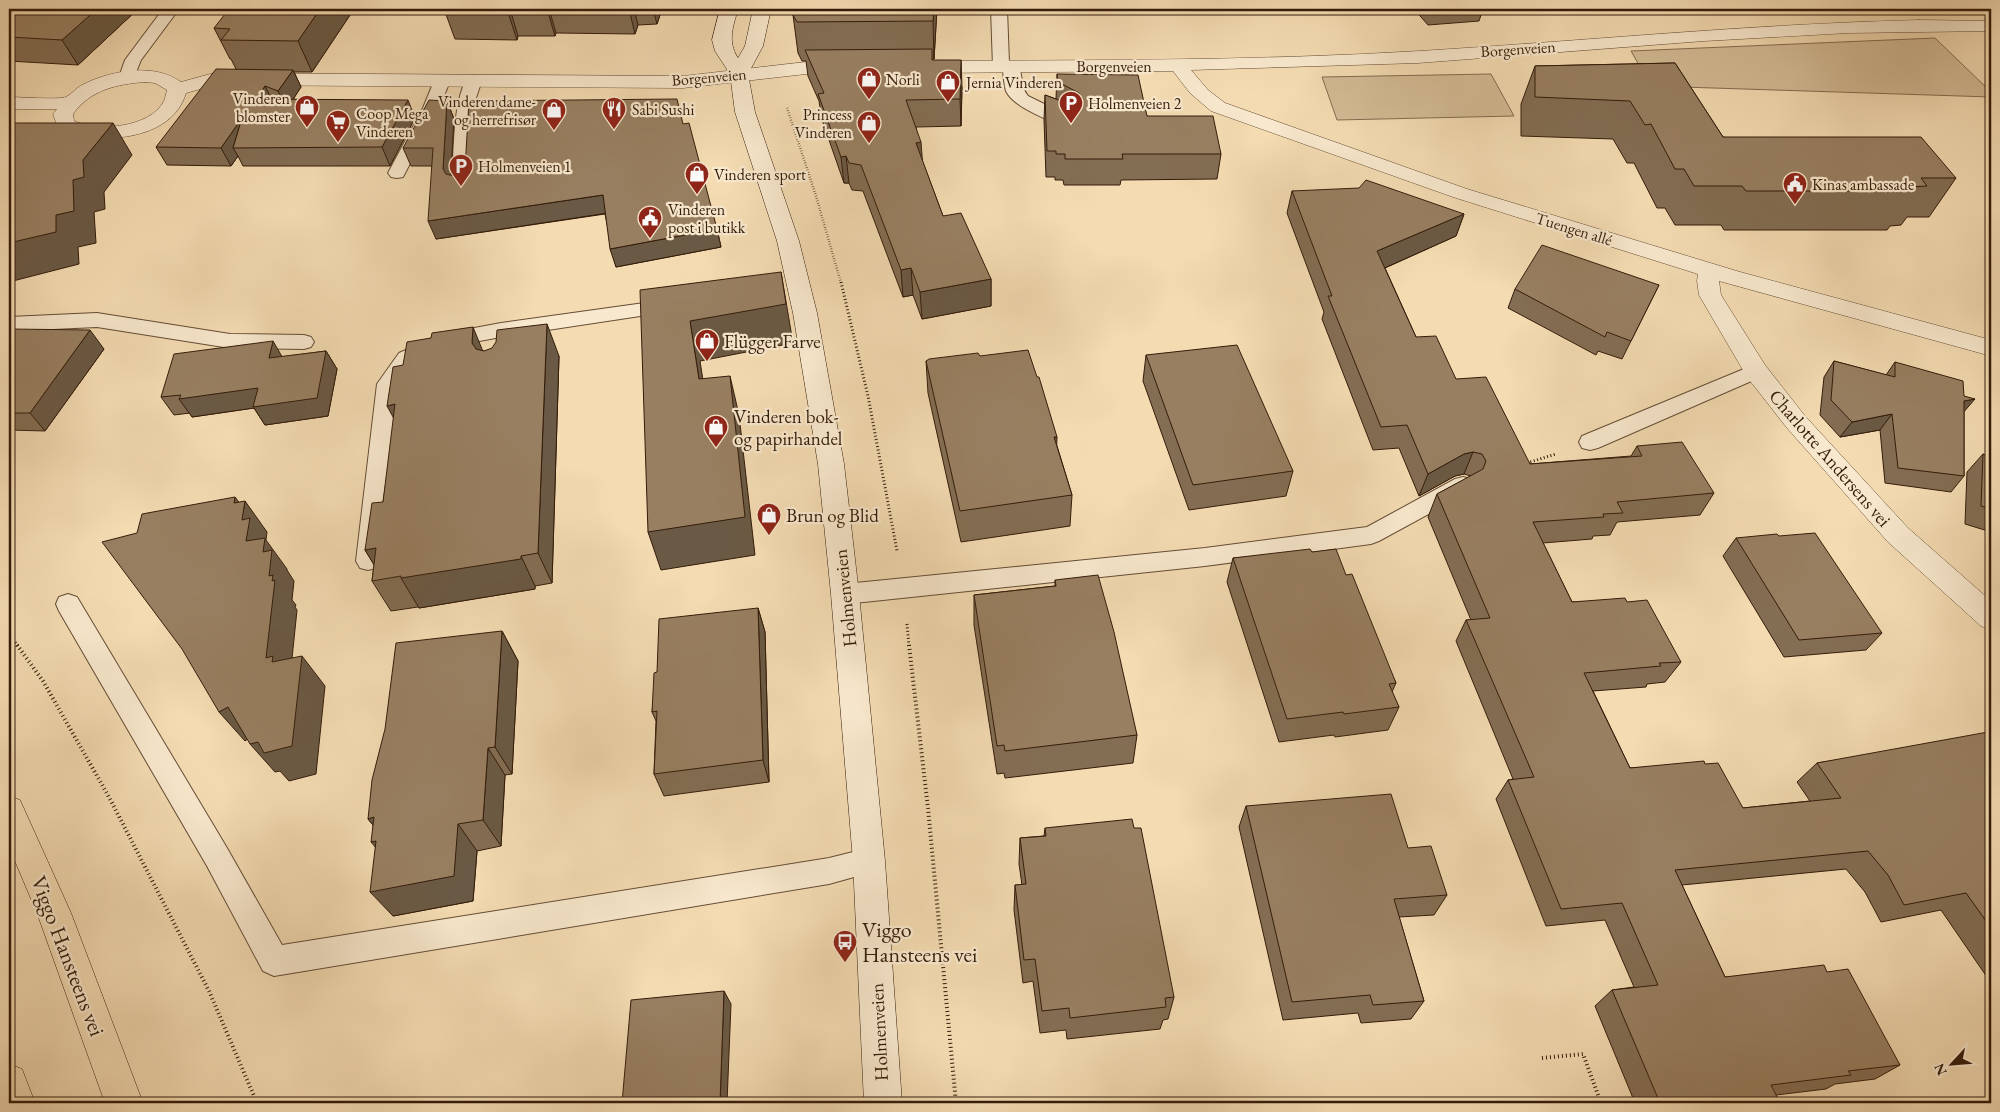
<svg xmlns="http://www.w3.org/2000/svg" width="2000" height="1112" viewBox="0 0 2000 1112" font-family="'EB Garamond',serif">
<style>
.green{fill:#d3bb95;stroke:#846c50}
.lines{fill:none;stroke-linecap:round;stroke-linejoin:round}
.lane-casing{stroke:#644c34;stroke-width:2}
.street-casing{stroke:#644c34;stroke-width:1}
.secondary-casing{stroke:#341c0a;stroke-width:1}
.highway-casing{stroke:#341c0a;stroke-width:1}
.path-far2{stroke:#341c0a;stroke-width:2.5;stroke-dasharray:0.5 2;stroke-linecap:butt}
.path-far1{stroke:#341c0a;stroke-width:3;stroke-dasharray:1 2.5;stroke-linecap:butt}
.path{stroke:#341c0a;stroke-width:4;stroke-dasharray:1 3;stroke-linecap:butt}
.lane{fill:#f8e8cd;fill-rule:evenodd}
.street{fill:#f8e8cd;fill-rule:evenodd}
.secondary{fill:#f8e8cd;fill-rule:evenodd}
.highway{fill:#f4dbb2;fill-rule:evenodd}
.wall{fill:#836d53;stroke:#341c0a}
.shaded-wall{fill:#6a5944;stroke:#341c0a}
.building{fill:#987f61;stroke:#341c0a}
.labels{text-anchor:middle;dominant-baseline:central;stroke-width:4.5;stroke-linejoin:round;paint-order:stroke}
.far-street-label{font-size:16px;fill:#341c0a;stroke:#f8e8cd}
.far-poi-label{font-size:16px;fill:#341c0a;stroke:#f8e8cd;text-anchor:start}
.poi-label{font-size:19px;fill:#341c0a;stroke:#f8e8cd;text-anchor:start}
.street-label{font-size:19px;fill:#341c0a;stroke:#f8e8cd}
.near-poi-label{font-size:22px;fill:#341c0a;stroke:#f8e8cd;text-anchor:start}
.near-street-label{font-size:22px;fill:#341c0a;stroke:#f8e8cd}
</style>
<rect width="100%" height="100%" fill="#f4dbb2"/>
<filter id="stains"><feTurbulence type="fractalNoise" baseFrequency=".004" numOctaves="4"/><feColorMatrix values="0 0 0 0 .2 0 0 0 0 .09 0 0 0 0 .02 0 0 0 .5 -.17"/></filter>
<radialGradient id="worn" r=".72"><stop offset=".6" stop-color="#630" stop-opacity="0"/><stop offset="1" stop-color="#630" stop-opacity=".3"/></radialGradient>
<path class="green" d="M1935,38L1991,92V97L1651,86L1631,51Z
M1491,74L1514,116L1337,120L1322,77Z"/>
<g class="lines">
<defs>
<path id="lane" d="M163,9H179L141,60L133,80H121L119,77L125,60Z
M991,9H1007L1009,63L1017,64C1024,74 1019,85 1028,96L1077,120L1080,124L1077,128L1071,129L1065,128C1048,119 1014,108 1006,91C1004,85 1004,77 1003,71L995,70L993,67Z
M474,75L480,77L482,80L474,104L470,187L467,191L461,192L455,191L452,187C454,158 452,100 468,77Z
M442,76L448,78L450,81L439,108L403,177L397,178L391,177L388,173L423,108L434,81L436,78Z
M673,299L680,300L683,305L680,310L501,337L447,347L413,363L398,385L380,561L376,568L368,570L360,568L356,561L377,384L399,353L442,334L501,323Z
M97,313L230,334L304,335L311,337L314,342L311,347L304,349L230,348L97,327L9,331V317Z
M1756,364L1763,366L1766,371L1763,376L1598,448L1590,450L1582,448L1579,442L1582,436Z
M1463,477L1471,479L1474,485L1471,491L1379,541L1371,544L1205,566L845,604L836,601L833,594L836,587L845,584L1205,548L1367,527L1455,479Z
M68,594L77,597L227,848L282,945L829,858L869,848L879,852L883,861L879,870L829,884L274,976L263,971L207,866L59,611L56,604L59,597Z"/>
<path id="street" d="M1919,20L1991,21V31L1848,33L1704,41L1418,63L1191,70L1208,90L1225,103L1467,189L1592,227L1740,272L1991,340V356L1719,281L1721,295L1765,365L1805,416L1908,528L1991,601V630L1981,626L1888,542L1787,428L1747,377L1699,295L1697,281L1698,274L1453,197L1211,111L1190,93L1173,71L924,73L917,71L915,67L917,63L924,61C1089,60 1255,61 1420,51C1586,41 1752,24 1919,20Z
M806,62L850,64L852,68L850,72L806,74L683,88L215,85L186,93C172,142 97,146 58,128L53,114L57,109H9V97C19,97 59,100 66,97C72,94 76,88 82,85C109,71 154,62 181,82L214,73L683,76ZM145,82L155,83L167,90C166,94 165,98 164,101C150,128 98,132 74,121L73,114C90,90 117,84 145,82Z"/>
<path id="secondary" d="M720,9H738C733,27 727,41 738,58L745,46L753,9H771L763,46L748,74L755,112L799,241L817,313L844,464L859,594L885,861L902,1103H864L853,861L831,594L818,464L793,313L777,241L735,112L730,74L715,51L712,40Z"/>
<path id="highway" d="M9,796L20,800L71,913L143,1103H105L37,913L9,847Z
M9,1064L22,1069L35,1103H9Z"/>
</defs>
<use href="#lane" class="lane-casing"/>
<use href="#street" class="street-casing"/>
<use href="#secondary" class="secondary-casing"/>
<use href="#highway" class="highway-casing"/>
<path class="path-far2" d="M787,108L816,196L841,283"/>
<path class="path-far1" d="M841,282L868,396L897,551
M1527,463L1556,454
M907,624L909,646
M9,634L18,646"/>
<path class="path" d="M17,645L43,681L109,797L209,991L257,1103
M909,645L928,808L956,1103
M1542,1058L1583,1054L1601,1103"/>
<use href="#lane" class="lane"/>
<use href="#street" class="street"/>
<use href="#secondary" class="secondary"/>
<use href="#highway" class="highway"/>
</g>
<path class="wall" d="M9,9H138L78,65L9,61Z
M354,9L312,72H294L301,87L293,99L415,118L390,166H243L238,156L231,166L167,165L156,147L236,69L231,59H230L214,28Z
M444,9H662L657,24L638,25L635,34L556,33L555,36H518L517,40L455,39Z
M937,9L934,59H933V60L962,87L961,126L916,127L922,160L943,216L991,279V306L922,319L913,295L903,297L863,191L852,190L849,183H844L822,120L819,101L808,76L806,61H802L798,53L793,15Z
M1414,9H1483L1479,21L1428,25Z
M1675,63L1723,137L1956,178L1929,217H1907L1901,225L1890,226L1887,230H1724L1721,225H1675L1665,208H1657L1634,163H1627L1613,139L1521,136V104L1535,66Z
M1057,74L1147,116L1221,154L1217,179L1121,180L1120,185H1064L1063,180H1055V177H1046L1044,120L1045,95L1056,99Z
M447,101L454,119L451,175L454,176L683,124L717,229L721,247L616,267L605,214L436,239L432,166H411L403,148Z
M1991,180V193L1986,188Z
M1292,191L1464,214L1456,236L1385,268L1416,337L1456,379L1530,464L1631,456L1637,446L1714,493L1700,515L1617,522L1610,535L1593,536L1592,539L1543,543L1572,602H1627L1681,662L1665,682L1647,684L1646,687L1593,691L1630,768L1705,764L1743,808L1810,801L1797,782L1817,763L1991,736V983L1941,910L1881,922L1865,892L1846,869L1682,885L1725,977L1827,972L1900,1065L1875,1079L1835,1084L1826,1089L1776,1095L1780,1103H1635L1595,1006L1612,990L1634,987L1605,920L1546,926L1496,799L1508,780L1513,779L1456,641L1466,620H1471L1428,517L1437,494L1471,476L1464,474L1455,476L1419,496L1399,448L1373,450L1322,319L1324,312L1287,213Z
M1659,285L1622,359L1598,351L1596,355L1508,308L1515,289Z
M9,331L104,349L45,431L9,430Z
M431,338L483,351L559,356L552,583L535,586V589L419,608L418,607L391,611L372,581L374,565L365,550L383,502L403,365Z
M326,351L337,369L328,416L265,425L254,408L192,417L190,413L174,415L161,397L282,357Z
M1146,355L1293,471L1286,496L1189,510L1143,381Z
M980,356L1057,446L1072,495L1070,526L961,542L928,393L926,361Z
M1834,361L1886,375L1895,362L1964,412V476L1951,492L1885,483L1880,430L1840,437L1820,415L1824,377Z
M1983,454L1991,457V532L1965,524L1967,472Z
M1736,538L1882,633L1866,650L1784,657L1723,556Z
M1312,552L1346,575L1396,683L1392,692L1399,707L1388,730L1335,737L1334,735L1279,742L1227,582L1233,558Z
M1055,580L1137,735L1133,763L1005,778L1004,773L997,774L974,625V595L1055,586Z
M758,608L765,632L769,782L664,796L654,774L656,721L652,712L657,672Z
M502,631L518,661L512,774L505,775L501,846L477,851L473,901L393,916L375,846L373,825L368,819Z
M1246,806L1408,848L1447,895L1434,915L1399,917L1424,1001L1411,1019L1361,1023L1358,1013L1283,1020L1239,827Z
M1045,828L1174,997L1168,1019L1163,1020L1160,1029L1067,1039L1066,1030L1040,1033L1033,981L1023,983L1014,910L1015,885H1022L1019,864L1020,838L1044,836Z"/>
<path class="shaded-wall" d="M97,9H138L78,65L62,40Z
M320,9H354L312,72L298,41Z
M507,9H510L518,36L517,40Z
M547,9H549L556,33L555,36Z
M629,9H634L638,25L635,34Z
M653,9H662L657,24Z
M934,9H937L934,59L933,21Z
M961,60L962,87L961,126L960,99Z
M293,70L301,87L287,109L278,91Z
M265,86L274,104L256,99Z
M408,100L415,118L390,166L382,147Z
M447,101L454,119L450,187L443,169Z
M242,118L233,148L238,156L231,166L221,148Z
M113,123L132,155L104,192L105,209L94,212L96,243L78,247L79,264L9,282V243L56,215L83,160Z
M921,142L923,169L916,143Z
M846,156L849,183H844L841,157Z
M603,195L608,213L436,239L428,221Z
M1464,214L1456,236L1371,274L1377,251Z
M717,229L721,247L616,267L610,249Z
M911,268L913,295L903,297L901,270Z
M781,272L793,343L700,361L709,419L699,379L690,321Z
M991,279V306L922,319L920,292Z
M547,324L559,356L552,583L538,553Z
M473,327L486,359L485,375L472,343Z
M90,330L104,349L45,431L30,413Z
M273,341L284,360L269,358Z
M326,351L337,369L328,416L265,425L254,408L192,417L179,399Z
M730,376L739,415L755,555L661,570L648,532Z
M1975,399L1962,414L1964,401Z
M395,404L404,437L387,406Z
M1892,414L1880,430L1840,437L1852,422Z
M1054,437H1057L1056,468Z
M1473,452L1464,474L1455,476L1419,496L1428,474L1464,454Z
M235,497L244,509L245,501L267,532L266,540L287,569V570L294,581L292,600L296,605L295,607L297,610L290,678L266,658L269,576L246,541L242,520L234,503Z
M376,548L383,579L365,550Z
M521,556L535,586V589L419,608L401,578Z
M758,608L765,632L769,782L763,760Z
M502,631L518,661L512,774L495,747Z
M302,656L325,686L316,774L289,781L280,771L275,772L250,744Z
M228,707L253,735L245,741L219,712Z
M488,748L505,775L501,846L483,820Z
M374,817L390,845L368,819Z
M458,824L477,851L473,901L393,916L370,892Z
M376,841L393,868L371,842Z
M724,991L731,1004L727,1103H720Z"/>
<path class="building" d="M9,9H97L62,40L9,37Z
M229,9H320L298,41L221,40L230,29L214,28Z
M795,9H934L933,21L797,22L793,15Z
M932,49V60H961L960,99L906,100L921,142L916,143L943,216L961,213L991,279L920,292L911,268L901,270L861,165L849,163L846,156L841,157L818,94L824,93L805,50Z
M1675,63L1723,137H1921L1956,178H1921L1927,186L1909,187L1913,191H1746L1742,186H1694L1684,169H1675L1651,124L1645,125L1630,101L1535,97V66Z
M216,69L293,70L278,91L265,86L256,99L408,100L382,147L233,148L242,118L221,148L156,147Z
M1057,74L1138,75L1147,116H1213L1221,154H1122L1123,159H1065V154H1056V151H1047L1045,95L1072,105L1079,104L1083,100L1079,93L1058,82Z
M677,99L683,124L689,123L717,229L610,249L603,195L428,221L433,148H403L429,100L447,101L443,169L446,174L454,176L461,174L465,169L469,101Z
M9,123H113L83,160L84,177L73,180L74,211L56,215V232L9,243Z
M1366,180L1464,214L1377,251L1416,337L1436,336L1456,379L1486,377L1530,464L1642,456L1637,446L1682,442L1714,493L1617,502L1623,513L1603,514L1604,517L1533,522L1572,602L1625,598L1627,602L1647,600L1681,662L1659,663L1661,666L1584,673L1630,768L1704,761L1705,764L1718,763L1743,808L1841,798L1817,763L1988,732L1991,736V928L1966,893L1904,905L1888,875L1868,851L1675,870L1725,977L1824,965L1827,972L1848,969L1900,1065L1848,1071L1851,1075L1771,1085L1780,1103H1660L1612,990L1658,985L1622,903L1561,909L1508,780L1534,777L1466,620L1490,618L1437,494L1483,469L1486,461L1482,454L1473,452L1464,454L1428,474L1407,425L1381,427L1328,296H1332L1292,191L1359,188Z
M1542,245L1659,285L1631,341L1607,332L1605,337L1515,289Z
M781,272L786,304L690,321L699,379L730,376L745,517L648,532L640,290Z
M547,324L538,553L521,556V559L401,578V576L372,581L376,548L365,550L372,503L383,502L395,404L387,406L393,367L403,365L407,342L431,338L432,333L473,327L472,343L476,349L484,351L492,348L496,342L497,330Z
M10,329L90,330L30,413H9V331Z
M273,341L269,358L326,351L317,398L253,407L258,388L179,399L181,395L161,397L174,354Z
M1237,345L1293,471L1193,485L1146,355Z
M1028,350L1037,377H1039L1057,437H1054L1072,495L960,511L926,361L929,359L978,353L980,356Z
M1834,361L1895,377V362L1963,381L1964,396L1975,399L1964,401V476L1898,468L1892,414L1852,422L1831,400Z
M1983,454L1991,457V509L1981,506Z
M235,497L234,503L245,501L242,520L250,518L246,541L265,538L263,552L272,550L269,576L273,575L272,581L275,580L266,658L273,656L272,662L302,656L292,746L264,753L258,742L250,744L228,707L219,712L182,649L102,542L137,533L142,514Z
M1815,533L1882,633L1799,640L1736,538L1777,534L1779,536Z
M1310,549L1312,552L1336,549L1346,575L1352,574L1396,683L1389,684L1399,707L1344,714L1343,712L1287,719L1233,558Z
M1098,575L1114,632L1137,735L1005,751L1004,745L997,746L974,595L1056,586L1055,580Z
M758,608L763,760L654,774L657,711L652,712L654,673L657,672L659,619Z
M502,631L495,747L488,748L483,820L458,824L454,876L370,892L376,841L371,842L374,817L368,819L372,780L385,729L396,643Z
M1391,794L1408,848L1431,846L1447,895L1394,899L1424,1001L1373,1005L1370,995L1292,1002L1246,806Z
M1132,819L1134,828H1141L1174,997L1165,998L1166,1007L1070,1018L1069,1008L1042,1011L1035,959L1024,960L1015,885L1026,884L1020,838L1046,836L1045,828Z
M724,991L720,1103H622L631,1000Z"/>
<defs>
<symbol id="shop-pin" viewBox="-11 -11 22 30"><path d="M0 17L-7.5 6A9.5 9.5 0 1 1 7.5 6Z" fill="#8f2418" stroke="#f8e8cd"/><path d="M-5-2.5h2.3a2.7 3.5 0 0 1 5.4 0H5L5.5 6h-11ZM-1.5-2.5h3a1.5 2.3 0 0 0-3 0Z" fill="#fff"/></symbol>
<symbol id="parking-pin" viewBox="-11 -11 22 30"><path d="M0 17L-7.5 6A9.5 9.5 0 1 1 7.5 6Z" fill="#8f2418" stroke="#f8e8cd"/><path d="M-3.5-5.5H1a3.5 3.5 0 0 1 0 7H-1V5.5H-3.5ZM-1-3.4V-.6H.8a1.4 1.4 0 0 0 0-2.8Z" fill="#fff"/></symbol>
<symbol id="restaurant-pin" viewBox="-11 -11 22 30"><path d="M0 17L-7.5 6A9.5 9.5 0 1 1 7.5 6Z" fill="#8f2418" stroke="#f8e8cd"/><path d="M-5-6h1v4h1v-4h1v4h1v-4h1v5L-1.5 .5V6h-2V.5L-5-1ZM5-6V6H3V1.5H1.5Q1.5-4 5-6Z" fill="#fff"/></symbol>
<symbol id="supermarket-pin" viewBox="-11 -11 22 30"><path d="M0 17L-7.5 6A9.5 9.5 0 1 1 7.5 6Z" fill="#8f2418" stroke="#f8e8cd"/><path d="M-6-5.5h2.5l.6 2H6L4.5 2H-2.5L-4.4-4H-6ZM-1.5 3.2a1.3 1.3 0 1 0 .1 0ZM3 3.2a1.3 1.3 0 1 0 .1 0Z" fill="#fff"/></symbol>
<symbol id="civic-pin" viewBox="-11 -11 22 30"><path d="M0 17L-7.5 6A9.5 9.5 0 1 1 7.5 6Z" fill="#8f2418" stroke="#f8e8cd"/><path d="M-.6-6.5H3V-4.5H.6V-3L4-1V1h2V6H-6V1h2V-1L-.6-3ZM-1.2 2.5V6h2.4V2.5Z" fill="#fff"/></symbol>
<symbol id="bus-pin" viewBox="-11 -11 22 30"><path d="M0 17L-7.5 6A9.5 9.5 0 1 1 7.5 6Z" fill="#8f2418" stroke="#f8e8cd"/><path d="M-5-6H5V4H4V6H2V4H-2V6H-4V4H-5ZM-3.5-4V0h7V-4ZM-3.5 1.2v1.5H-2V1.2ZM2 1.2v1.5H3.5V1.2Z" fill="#fff"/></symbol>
</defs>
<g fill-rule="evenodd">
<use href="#shop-pin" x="855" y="65" width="28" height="38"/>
<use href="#shop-pin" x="934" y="68" width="28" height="38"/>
<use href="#parking-pin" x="1057" y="89" width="28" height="38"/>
<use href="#shop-pin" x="293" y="93" width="28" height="38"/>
<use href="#restaurant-pin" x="600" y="95" width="28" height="38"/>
<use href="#shop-pin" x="540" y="96" width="28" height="38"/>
<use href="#supermarket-pin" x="324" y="108" width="28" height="38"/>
<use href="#shop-pin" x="855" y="109" width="28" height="38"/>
<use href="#parking-pin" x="447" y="152" width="28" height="38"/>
<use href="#shop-pin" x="683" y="160" width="28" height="38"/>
<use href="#civic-pin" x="1781" y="170" width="28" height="38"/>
<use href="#civic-pin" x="636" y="204" width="28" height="38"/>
<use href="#shop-pin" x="693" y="327" width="28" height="38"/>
<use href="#shop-pin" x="702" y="413" width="28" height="38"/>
<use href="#shop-pin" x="755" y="501" width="28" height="38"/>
<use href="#bus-pin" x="831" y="928" width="28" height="38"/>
</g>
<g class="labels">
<g class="far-street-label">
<text transform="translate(1518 49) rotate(-4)">Borgenveien</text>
<text x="1114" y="66">Borgenveien</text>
<text transform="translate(709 77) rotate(-5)">Borgenveien</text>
<text transform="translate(1574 229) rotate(17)">Tuengen allé</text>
</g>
<g class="far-poi-label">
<text x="886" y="79">Norli</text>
<text x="966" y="82">Jernia Vinderen</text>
<text x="290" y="98" text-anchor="end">Vinderen<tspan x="290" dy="18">blomster</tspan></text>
<text x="536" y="101" text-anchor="end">Vinderen dame-<tspan x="536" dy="18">og herrefrisør</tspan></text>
<text x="1088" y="103">Holmenveien 2</text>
<text x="632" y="109">Sabi Sushi</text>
<text x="356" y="113">Coop Mega<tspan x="356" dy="18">Vinderen</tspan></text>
<text x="852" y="114" text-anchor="end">Princess<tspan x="852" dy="18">Vinderen</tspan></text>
<text x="478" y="166">Holmenveien 1</text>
<text x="714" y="174">Vinderen sport</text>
<text x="1812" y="184">Kinas ambassade</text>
<text x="668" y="209">Vinderen<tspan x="668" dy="18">post i butikk</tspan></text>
</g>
<g class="poi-label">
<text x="724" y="341">Flügger Farve</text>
<text x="734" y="416">Vinderen bok-<tspan x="734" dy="22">og papirhandel</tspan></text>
<text x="786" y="515">Brun og Blid</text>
</g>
<g class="street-label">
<text transform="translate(1830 458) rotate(49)">Charlotte Andersens vei</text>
<text transform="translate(845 598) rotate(-96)">Holmenveien</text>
<text transform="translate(879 1032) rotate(-93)">Holmenveien</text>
</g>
<g class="near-poi-label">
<text x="862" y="929">Viggo<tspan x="862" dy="25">Hansteens vei</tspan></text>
</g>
<g class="near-street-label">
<text transform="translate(68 956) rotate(69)">Viggo Hansteens vei</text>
</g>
</g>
<rect width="2000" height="1112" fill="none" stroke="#f4dbb2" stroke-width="30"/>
<rect x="10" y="10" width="1980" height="1092" fill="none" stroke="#341c0a" stroke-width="2.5"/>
<rect x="15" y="15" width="1970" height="1082" fill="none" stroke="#341c0a"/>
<g transform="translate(1952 1064) rotate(244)" stroke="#f8e8cd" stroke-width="4" paint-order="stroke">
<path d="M0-4L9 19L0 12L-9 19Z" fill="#341c0a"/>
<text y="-8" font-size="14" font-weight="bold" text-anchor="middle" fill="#341c0a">N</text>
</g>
<rect width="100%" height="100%" filter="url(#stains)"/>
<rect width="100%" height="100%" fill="url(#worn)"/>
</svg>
